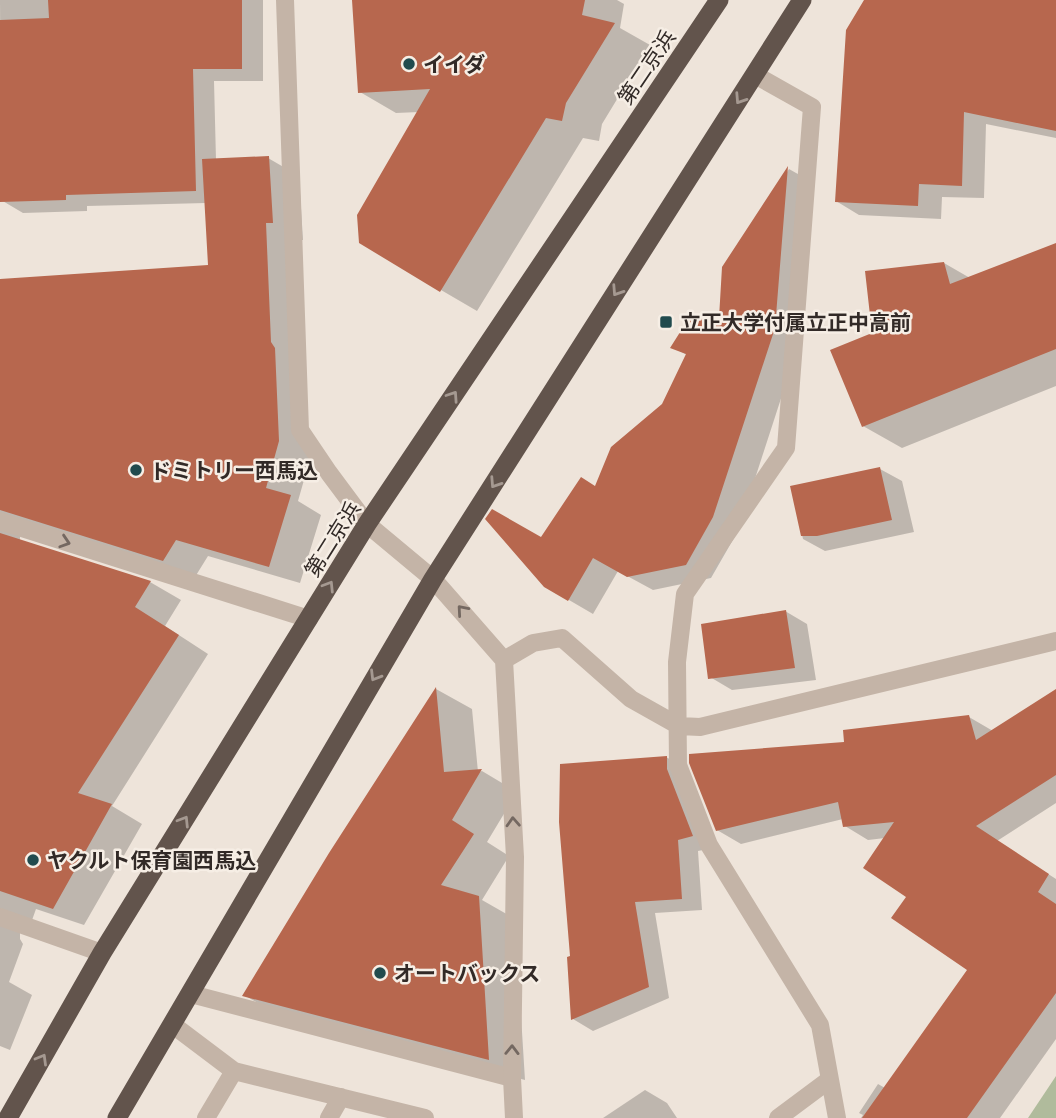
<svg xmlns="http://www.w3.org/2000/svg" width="1056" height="1118" viewBox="0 0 1056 1118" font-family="Mulish,'Noto Sans JP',sans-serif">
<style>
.green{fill:#b0bb9c}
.shadow{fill:#0003}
.building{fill:#b7674e}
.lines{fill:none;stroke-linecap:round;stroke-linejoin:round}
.service{stroke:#c4b4a7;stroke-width:18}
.minor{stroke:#c4b4a7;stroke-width:18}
.trunk{stroke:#62544c;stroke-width:19}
.oneway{stroke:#a59991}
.oneway2{stroke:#746861}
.poi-dot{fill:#214b4e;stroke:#f6eee5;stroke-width:2.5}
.labels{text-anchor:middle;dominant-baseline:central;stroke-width:5;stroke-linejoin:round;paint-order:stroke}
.poi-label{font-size:21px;font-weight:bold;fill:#322a27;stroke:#f6eee5;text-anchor:start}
.street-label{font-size:21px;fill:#322a27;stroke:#f6eee5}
</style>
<rect width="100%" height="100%" fill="#eee4da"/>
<path class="green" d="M1056,1076V1118H1028Z"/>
<path class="shadow" d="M0,0H263V81H214L216,160L268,158L299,176L303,240H297L310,459L298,501L321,515L300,583L208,556L195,577L20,535V541L150,582L181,600L165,626L208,654L112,806L142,824L84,925L36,909L31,923L20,931V939L23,944L9,982L32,995L10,1050L0,1046V280L210,267L206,203L87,206V211L23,213L1,200Z
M354,0H617L624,4L620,28L650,45L602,124L599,141L583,138L477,311L441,290L419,112L396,113L360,92Z
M866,0H1056V138L986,124L984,198L942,197L941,219L859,215L836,201Z
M789,169L812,182L799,343L738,531L711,578L653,590L618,571L593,614L545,586L541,539L596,487L664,405L687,355L672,347L721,319L724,268Z
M1056,250V386L902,448L863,426L944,263L970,278Z
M880,469L902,481L914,532L825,551L803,539L792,488Z
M785,611L807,624L816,680L732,690L710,677Z
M436,689L472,709L478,772L482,771L517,792L487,842L509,856L482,900L515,919L525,1080L280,1016L244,995L330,854Z
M1056,702V803L997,841L1056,879V1039L1000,1118H861L863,1115L859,1113L878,1084L885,1088L969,969L908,896L885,838L868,840L845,826L843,819L741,844L717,830L846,744L969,717L993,731Z
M666,757L687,769L713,848L698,851L702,910L655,913L669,998L593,1031L573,1019L572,958Z
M645,1090L667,1103L677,1118H603Z"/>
<path class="building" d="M48,0H242V69H193L196,191L66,195V200L0,202V20L49,18Z
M352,0H585L582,15L615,23L566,103L562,121L546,118L440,292L359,243L357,215L430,89L358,93Z
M864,0H1056V131L964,112L962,186L919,184L918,206L835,202L846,30Z
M269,156L273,223H266L271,342L275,348L279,441L266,488L291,495L269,567L176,540L163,561L0,510V279L208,265L202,159Z
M788,166L775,328L713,517L686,565L627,577L593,558L568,601L544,587L485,519L492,509L541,537L581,477L595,486L611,447L662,404L686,354L670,348L689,318H719L722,267Z
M1056,243V349L862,427L830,350L872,333L865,271L944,262L950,284Z
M880,467L892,520L817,536H801L790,486Z
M0,533L151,581L135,607L179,635L78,793L112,804L53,909L0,891Z
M786,610L795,668L708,679L701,624Z
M436,687L444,772L482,769L452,820L474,834L441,885L479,896L489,1060L242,996L329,853Z
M1056,689V775L976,826L1049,874L1038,892L1056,904V993L967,1118H862L967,970L891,918L906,897L863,868L894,822L843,827L838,802L716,831L689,763V754L844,742L843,730L969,715L976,740Z
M667,756V769L693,836L678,840L682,899L635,902L649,987L571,1020L567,957L570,956L559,822L560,764Z"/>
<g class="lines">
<path class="service" d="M191,994L512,1078
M173,1025L234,1071L425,1118
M206,1118L234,1071
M329,1118L341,1097"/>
<path class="minor" d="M285,0L300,430L329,473L367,524L433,579L504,660L515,857L512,1078L514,1118
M755,75L812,107L786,448L685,594L677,662L678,765L709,845L820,1025L837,1118
M0,521L309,619
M504,660L533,643L562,638L631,699L679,726L700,727L1056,641
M0,917L102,953
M778,1118L829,1080"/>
<path class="trunk" d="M8,1118L102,953L367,524L719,0
M117,1118L433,579L802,0"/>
</g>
<defs><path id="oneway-chevron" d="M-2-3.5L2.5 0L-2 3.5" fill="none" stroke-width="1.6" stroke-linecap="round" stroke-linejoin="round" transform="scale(1.75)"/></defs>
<g class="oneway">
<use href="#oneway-chevron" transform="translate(740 99) rotate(123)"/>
<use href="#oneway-chevron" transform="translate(617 291) rotate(123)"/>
<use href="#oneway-chevron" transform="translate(453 396) rotate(-56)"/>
<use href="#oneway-chevron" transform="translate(495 483) rotate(123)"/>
<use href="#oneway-chevron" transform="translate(329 586) rotate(-58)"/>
<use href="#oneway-chevron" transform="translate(375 676) rotate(121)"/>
<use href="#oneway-chevron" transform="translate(184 821) rotate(-58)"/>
<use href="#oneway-chevron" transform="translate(42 1059) rotate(-60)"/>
</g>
<g class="oneway2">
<use href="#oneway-chevron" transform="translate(65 542) rotate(18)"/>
<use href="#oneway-chevron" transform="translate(462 610) rotate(-131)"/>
<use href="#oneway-chevron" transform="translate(513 822) rotate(-93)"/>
<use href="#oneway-chevron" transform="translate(512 1050) rotate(-89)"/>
</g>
<g class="poi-dot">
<circle cx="409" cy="64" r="7"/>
<rect x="659" y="315" width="14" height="14" rx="3.5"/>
<circle cx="136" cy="470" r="7"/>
<circle cx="33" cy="860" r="7"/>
<circle cx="380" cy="973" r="7"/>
</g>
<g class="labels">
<g class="poi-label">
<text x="423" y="64">イイダ</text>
<text x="680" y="322">立正大学付属立正中高前</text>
<text x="150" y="470">ドミトリー西馬込</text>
<text x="47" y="860">ヤクルト保育園西馬込</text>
<text x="394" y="973">オートバックス</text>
</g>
<g class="street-label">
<text transform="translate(646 67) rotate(-56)">第二京浜</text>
<text transform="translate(332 539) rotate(-58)">第二京浜</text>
</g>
</g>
</svg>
